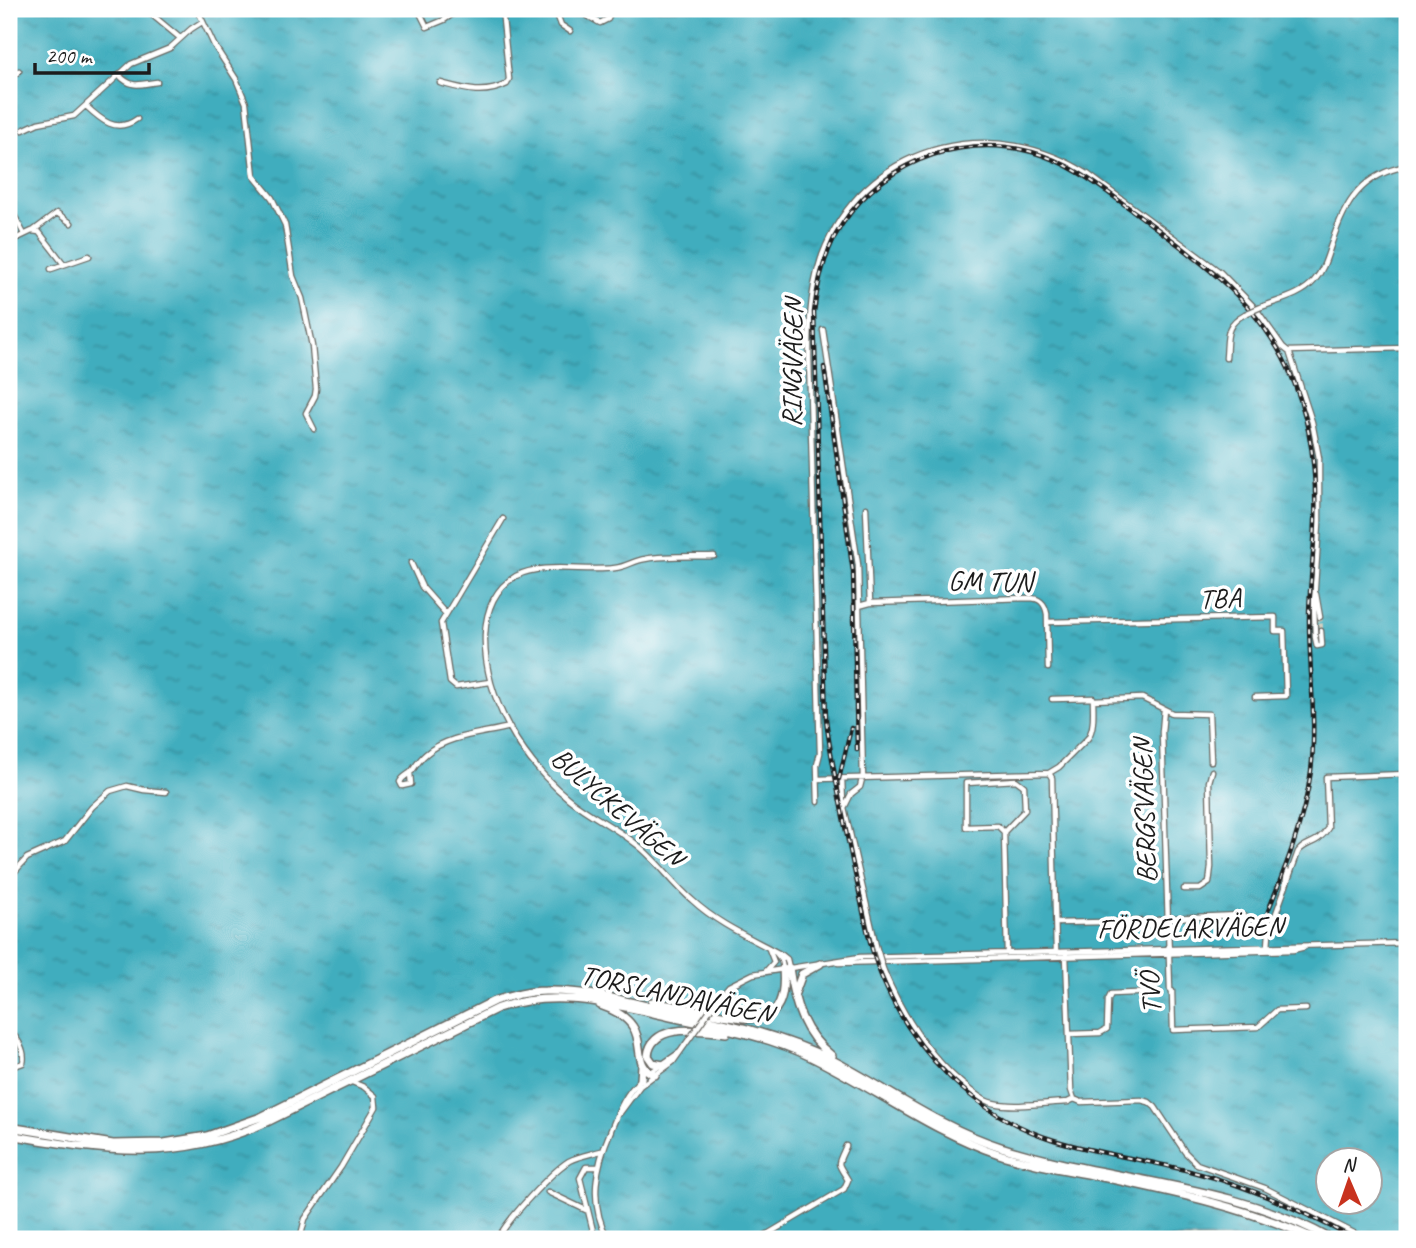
<svg xmlns="http://www.w3.org/2000/svg" width="1416" height="1248" viewBox="0 0 1416 1248" font-family="Caveat,sans-serif">
<style>
.water{fill:url(#water-ripples);stroke:#2e646d;stroke-width:2;fill-rule:evenodd}
.lines{fill:none;stroke-linecap:round;stroke-linejoin:round}
.minor-tunnel{stroke:#d4d0c1;stroke-width:4.5;stroke-dasharray:4.5 2;stroke-linecap:butt}
.minor-casing{stroke:#686660;stroke-width:7}
.primary-casing{stroke:#686660;stroke-width:10}
.minor{stroke:#fff;stroke-width:4.5}
.primary{stroke:#fff;stroke-width:7}
.rail-casing{stroke:#1c1c1c;stroke-width:4.5}
.rail{stroke:#fff;stroke-width:2;stroke-dasharray:5;stroke-linecap:butt}
.minor-bridge-casing{stroke:#686660;stroke-width:7;stroke-linecap:butt}
.minor-bridge{stroke:#fff;stroke-width:4.5}
.labels{text-anchor:middle;dominant-baseline:central;stroke-width:7;stroke-linejoin:round;paint-order:stroke}
.street-label{font-size:28px;fill:#1c1c1c;stroke:#fff}
</style>
<defs>
<pattern id="water-ripples" width="26" height="14" patternUnits="userSpaceOnUse" patternTransform="scale(1.75)"><rect width="26" height="14" fill="#40adbe"/><path d="M2 4q2-2 4 0t4 0M15 11q2-2 4 0t4 0" fill="none" stroke="#358c9a"/></pattern>
</defs>
<rect width="100%" height="100%" fill="#fff"/>
<filter id="ink" filterUnits="userSpaceOnUse"><feTurbulence type="fractalNoise" baseFrequency=".0143" numOctaves="2"/><feDisplacementMap in="SourceGraphic" scale="14" xChannelSelector="R" yChannelSelector="G"/><feConvolveMatrix kernelMatrix="1 2 1 2 8 2 1 2 1" color-interpolation-filters="sRGB"/></filter>
<filter id="wash" filterUnits="userSpaceOnUse"><feTurbulence type="fractalNoise" baseFrequency=".00686" numOctaves="4" result="noise"/><feDisplacementMap in="SourceGraphic" scale="28" xChannelSelector="R" yChannelSelector="G"/><feGaussianBlur stdDeviation="1.57" result="paint"/><feColorMatrix in="noise" values="0 0 0 0 0 0 0 0 0 0 0 0 0 0 0 0 0 1.4 0 .05"/><feComposite in="paint" operator="in"/></filter>
<g filter="url(#wash)">
<rect width="100%" height="100%" fill="#f4f0de"/>
<path class="water" d="M9,9H1407V1239H9ZM1328,1160H1370V1202H1328Z"/>
</g>
<g filter="url(#ink)">
<g class="lines">
<path class="minor-tunnel" d="M1320,617L1321,631"/>
<defs>
<path id="minor" d="M145,9L180,38
M197,9L214,45L236,79L246,103L254,176L272,198L285,225L293,276L302,298L312,346L316,389L315,396L306,413L314,429
M418,9L427,27L444,20L460,9
M555,9L561,25L570,31
M584,14L600,23L608,19L611,9
M119,75C132,89 140,84 157,82
M9,80L19,71
M440,83C463,89 483,96 507,84L509,79L502,9
M86,106C101,120 116,134 137,119
M23,130L38,123L74,116L131,64L170,48L191,29L202,22
M13,213L24,234
M34,230L57,213L71,223
M9,242L32,231L39,232L63,263
M9,256L14,260
M51,269L89,256
M1261,307C1279,300 1301,296 1314,281C1324,270 1327,256 1332,242C1345,202 1362,174 1407,166
M823,330L858,565L863,779
M1289,351L1312,422L1319,458V523L1314,603L1315,637L1317,646L1322,645L1321,631
M1226,358C1228,337 1224,325 1245,314
M714,556C692,557 668,555 645,559C635,560 626,567 615,568C586,572 541,562 516,576C494,589 486,611 485,635C483,697 522,761 569,799C590,816 615,827 636,844C657,860 672,883 692,900C719,925 751,938 782,955L787,959L789,968
M411,563L422,587L445,613
M1316,594L1320,617
M870,603L1029,598C1040,598 1045,603 1047,614L1048,668
M859,606L870,603L866,508
M1047,622L1275,617V631H1284L1286,696L1255,697
M490,682L456,687L450,682L441,623L503,519
M1093,700L1142,698L1172,713L1209,714L1211,761
M1164,709L1162,732L1170,989L1172,991L1173,1030L1258,1027L1277,1010L1306,1009
M410,773L411,784L402,786L400,782C403,776 408,775 412,771C416,765 420,759 426,754C448,735 483,734 510,727
M1049,773L1052,778L1056,951
M818,779L1049,773L1059,767L1088,738C1095,727 1093,711 1093,698L1052,699
M842,779L843,803L876,946
M818,802L817,765L820,753L809,356C809,319 811,280 826,246C873,140 997,115 1089,175L1220,272L1256,309L1283,347L1288,351L1407,348
M845,806L851,794L860,787L862,779
M1004,832L998,826L966,827V783L1016,780L1024,786L1025,810L1004,832L1007,953
M9,878L27,858L65,841L92,807L110,791L127,786L144,790L166,792
M1184,889H1200L1209,883L1211,867L1209,782L1212,771
M1285,889L1287,871
M1056,923L1153,921L1169,918L1240,915L1272,926
M1245,929L1271,928
M1196,930H1205
M1268,947L1269,933L1298,852C1305,841 1317,846 1328,828L1326,777L1407,774
M776,953L781,959L783,969
M1066,955L1071,1090L1074,1099L1081,1102L1141,1100L1149,1102L1155,1107L1185,1152L1197,1164L1265,1188L1366,1239
M838,963L1293,950L1305,947
M883,969C902,1015 930,1059 970,1090C977,1095 984,1102 993,1103C1014,1108 1046,1103 1068,1102L1074,1099
M766,971L774,962L769,949
M717,1000L729,986L753,974L860,957L1407,943
M9,1030C17,1038 26,1050 23,1063L9,1068
M1069,1034L1100,1033L1107,1029L1108,1000L1111,994L1159,992
M651,1072L680,1052
M620,1113L640,1086L673,1062L685,1045
M548,1192L588,1211
M300,1239L305,1219L341,1167L376,1107L375,1096L364,1087L352,1082
M498,1239C507,1220 550,1173 569,1161C578,1156 591,1154 601,1151
M595,1239L580,1178L586,1167H598
M608,1239C588,1203 596,1165 611,1130C619,1110 625,1094 641,1079
M759,1239L844,1189L848,1180C837,1161 836,1168 846,1146"/>
<path id="primary" d="M789,968C794,1003 803,1034 832,1056
M795,993L802,974L820,964
M652,1002C672,1006 692,1009 711,1013C755,1021 788,1028 783,969
M600,1005C612,1009 626,1016 633,1027C644,1043 633,1067 655,1075
M663,1065L653,1063L648,1056C651,1021 703,1031 726,1033
M641,1079L642,1065
M9,1127L113,1144L164,1143L207,1136L261,1117L494,1001C511,996 527,991 545,991C584,990 622,1000 660,1009C719,1022 778,1033 832,1060C888,1089 940,1128 1001,1147C1109,1182 1230,1182 1331,1239
M9,1135C104,1151 175,1164 267,1122L498,1008C558,987 620,1006 680,1019C724,1028 770,1037 811,1057C875,1088 932,1132 999,1154C1029,1164 1061,1169 1092,1175C1168,1191 1244,1206 1315,1239"/>
</defs>
<use href="#minor" class="minor-casing"/>
<use href="#primary" class="primary-casing"/>
<use href="#minor" class="minor"/>
<use href="#primary" class="primary"/>
<defs>
<path id="rail" d="M824,367L853,572L857,750
M839,779L851,728
M1266,916C1285,869 1304,822 1311,771C1317,722 1309,669 1309,619C1309,587 1314,554 1315,522C1317,469 1310,416 1288,368C1255,298 1196,258 1136,213C1103,189 1072,163 1032,152C955,131 873,167 835,236C823,260 817,286 814,312L826,719C832,768 843,816 853,865C862,902 867,942 882,978C913,1052 976,1116 1054,1140C1099,1154 1147,1160 1193,1172C1250,1186 1303,1211 1354,1239"/>
</defs>
<use href="#rail" class="rail-casing"/>
<use href="#rail" class="rail"/>
<defs>
<path id="minor-bridge" d="M1245,314L1261,307
M876,946L883,969
M685,1045L717,1000"/>
</defs>
<use href="#minor-bridge" class="minor-bridge-casing"/>
<use href="#minor-bridge" class="minor-bridge"/>
</g>
</g>
<g class="labels">
<g class="street-label">
<text transform="translate(792 363) rotate(-89)">RINGVÄGEN</text>
<text transform="translate(990 581) rotate(1)">GM TUN</text>
<text transform="translate(1220 598) rotate(-2)">TBA</text>
<text transform="translate(618 807) rotate(41)">BULYCKEVÄGEN</text>
<text transform="translate(1144 811) rotate(-92)">BERGSVÄGEN</text>
<text transform="translate(1190 927) rotate(-1)">FÖRDELARVÄGEN</text>
<text transform="translate(1150 993) rotate(-94)">TVÖ</text>
<text transform="translate(677 994) rotate(12)">TORSLANDAVÄGEN</text>
</g>
</g>
<rect width="1416" height="1248" fill="none" stroke="#fff" stroke-width="35"/>
<g transform="translate(1349 1181) rotate(358)"><circle r="33" fill="#ffffff" stroke="#a4a4a4" stroke-width="2"/>
<path d="M0-5L12 26L0 18L-12 26Z" fill="#c8321e"/>
<text y="-10" font-size="19" font-weight="bold" text-anchor="middle" fill="#1c1c1c">N</text>
</g>
<path d="M35 63v10h114v-10" fill="none" stroke="#1c1c1c" stroke-width="3.5"/>
<text x="46" y="63" font-size="21" fill="#1c1c1c" stroke="#ffffff" stroke-width="5" paint-order="stroke">200 m</text>
</svg>
